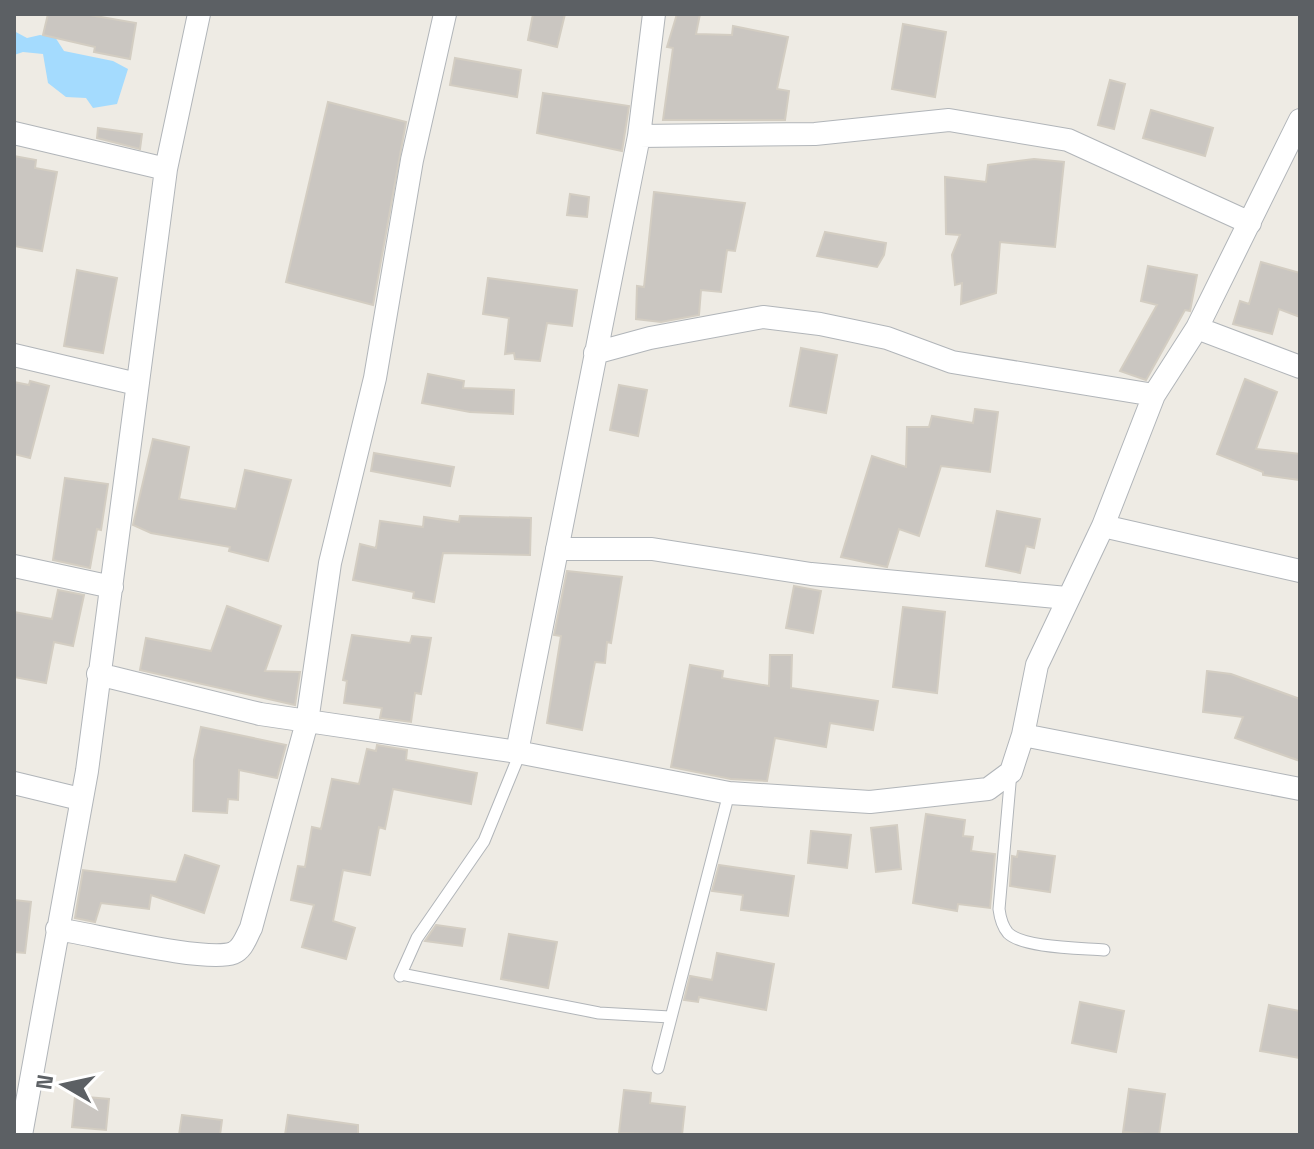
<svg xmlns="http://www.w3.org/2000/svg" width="1314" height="1149" viewBox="0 0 1314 1149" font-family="'Space Grotesk',sans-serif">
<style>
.water{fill:#a4dbfe}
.building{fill:#cac6c1;stroke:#d3cdc2;stroke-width:2}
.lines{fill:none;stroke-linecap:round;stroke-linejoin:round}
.lane-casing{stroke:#b1b5b9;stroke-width:13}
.street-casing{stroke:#b1b5b9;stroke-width:24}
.lane{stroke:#fff;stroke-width:11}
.street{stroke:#fff;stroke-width:22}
</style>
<rect width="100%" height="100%" fill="#eeebe4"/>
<path class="water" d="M14,31L27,38L40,35L55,37L64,51L113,61L128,69L117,104L93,108L86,98L66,97L48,83L43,54L23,52L14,55Z"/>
<path class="building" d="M48,14H84L136,23L130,59L94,52L95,47L43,35Z
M533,14H565L557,47L528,40Z
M677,14H700L696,34L732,35L733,26L788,37L777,89L789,91L785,120H663L673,48L667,47Z
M903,24L946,32L935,97L892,89Z
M455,58L521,70L517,97L450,85Z
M1110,80L1125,84L1114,129L1098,125Z
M543,93L629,106L622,151L537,133Z
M328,102L406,122L373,305L286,282Z
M1151,110L1213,128L1205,156L1143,138Z
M98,128L142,134L140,149L97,138Z
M14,156L36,160L35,168L57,172L42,251L14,246Z
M1034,159L1064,162L1055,247L1000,242L996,293L961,304L962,283L955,285L952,255L960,235L946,234L945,177L986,182L988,165Z
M654,192L745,203L735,251L727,250L721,292L701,290L699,315L661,322L636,319L637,286L644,287Z
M570,194L589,197L587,217L567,215Z
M825,232L886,243L884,255L877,267L817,256Z
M1261,262L1300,273V317L1279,309L1272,334L1233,324L1240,301L1249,304Z
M1148,266L1197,275L1190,311L1185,310L1146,380L1120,371L1157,305L1141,301Z
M77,270L117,278L103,353L64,346Z
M488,278L577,290L572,326L547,323L540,361L515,359L514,353L505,354L509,318L483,314Z
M801,348L837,355L826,413L790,406Z
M428,374L464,381L463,388L514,390L513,414L470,412L422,403Z
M1245,379L1277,392L1256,449L1300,454V480L1263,475V472L1217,454Z
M30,381L49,386L30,458L14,454V382L29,385Z
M619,385L647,390L638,436L610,430Z
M975,409L998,412L990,472L941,466L919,536L899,529L887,567L841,557L872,456L906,467L907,427H929L932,416L973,423Z
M153,439L189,447L179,499L236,509L245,470L291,480L268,561L229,551L230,547L151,533L133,525Z
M374,453L454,467L450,486L371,471Z
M65,478L108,484L101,530L97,529L90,568L53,560Z
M997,511L1040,519L1034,548L1026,546L1020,573L986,566Z
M460,516L531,518L530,555L443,553L434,602L413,598L414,592L353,580L360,544L376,548L380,521L423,527L424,517L459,522Z
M567,571L622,577L611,643L607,642L605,663L595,662L582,730L547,723L561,636L554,635Z
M794,586L821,591L813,633L786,628Z
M58,590L84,595L73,646L54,642L46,683L14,677V612L52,619Z
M227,606L281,626L265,671L300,672L295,705L140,670L146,638L211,651Z
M903,607L945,612L937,693L893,687Z
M352,635L410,643L412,636L431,638L421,694L415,693L411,722L380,718L382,708L344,703L347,681L343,680Z
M770,655H792L791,688L878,701L873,730L830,723L826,747L775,738L767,781L731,779L671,767L690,665L723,671L722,678L769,686Z
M1207,671L1231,674L1300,699V761L1235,738L1243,717L1203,712Z
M201,727L286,745L277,778L239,770L238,800L228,799L227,813L193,811L194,760Z
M377,745L407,750L406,760L477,773L471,804L393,789L385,829L379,827L370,875L343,870L333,921L355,928L346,959L302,947L314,905L291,900L298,866L305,867L312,827L321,829L332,779L359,784L367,749L376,751Z
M926,814L965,820L963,836L973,837L971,851L995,854L990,908L958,904L957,911L913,903Z
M897,825L901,869L876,872L871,828Z
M811,831L851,835L847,868L808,863Z
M1018,851L1055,856L1050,892L1010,886L1012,856L1017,857Z
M185,855L219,866L204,913L151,895L149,909L101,903L95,922L75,918L83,870L176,882Z
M719,865L794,876L788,916L741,910L743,895L712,891Z
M14,900L31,902L25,953L14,952Z
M436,925L465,929L462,946L425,941Z
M509,934L557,942L548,988L501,979Z
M717,953L774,964L766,1010L699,997L698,1002L684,1000L690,976L712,980Z
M1080,1002L1124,1011L1116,1052L1072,1043Z
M1269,1005L1300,1011V1058L1260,1051Z
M1129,1089L1165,1094L1159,1135L1123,1132Z
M624,1090L651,1093L650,1103L685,1107L682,1135L619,1133Z
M75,1096L109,1099L106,1130L72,1127Z
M182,1115L222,1120L220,1135H179Z
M288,1115L358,1125V1135H285Z"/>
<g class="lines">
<defs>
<path id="lane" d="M1011,772L999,909C1000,917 1002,926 1008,933C1023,948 1082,948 1104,950
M401,974L599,1013L670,1017
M400,976L417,938L484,841L520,753
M658,1068L729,793"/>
<path id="street" d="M14,133L166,169
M639,136L815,134L949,120L1068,140L1250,223
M1197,328L1300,367
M595,353L650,338L763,317L820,324L887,338L952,362L1154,395
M14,355L137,384
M1103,526L1300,571
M557,549H652L811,574L1067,598
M14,566L112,587
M98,674L260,714L517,752L729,793L870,802L988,789L1011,772L1023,735L1037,665L1103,526L1154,395L1197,328L1300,120
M1023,735L1300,789
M517,752L639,136L654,14
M14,783L80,799
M57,929C91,934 206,963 233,953C243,949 246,937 251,928L307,722L330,563L375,378L412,160L445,14
M21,1135L87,771L166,169L199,14"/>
</defs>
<use href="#lane" class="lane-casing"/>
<use href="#street" class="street-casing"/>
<use href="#lane" class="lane"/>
<use href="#street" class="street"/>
</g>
<rect width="1314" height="1149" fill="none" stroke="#5c6064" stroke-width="32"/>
<g transform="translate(64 1085) rotate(279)" stroke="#ffffff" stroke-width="6" paint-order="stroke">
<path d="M0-6L14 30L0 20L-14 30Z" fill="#5c6064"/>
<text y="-12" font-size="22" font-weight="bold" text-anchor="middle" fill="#5c6064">N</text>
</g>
</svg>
